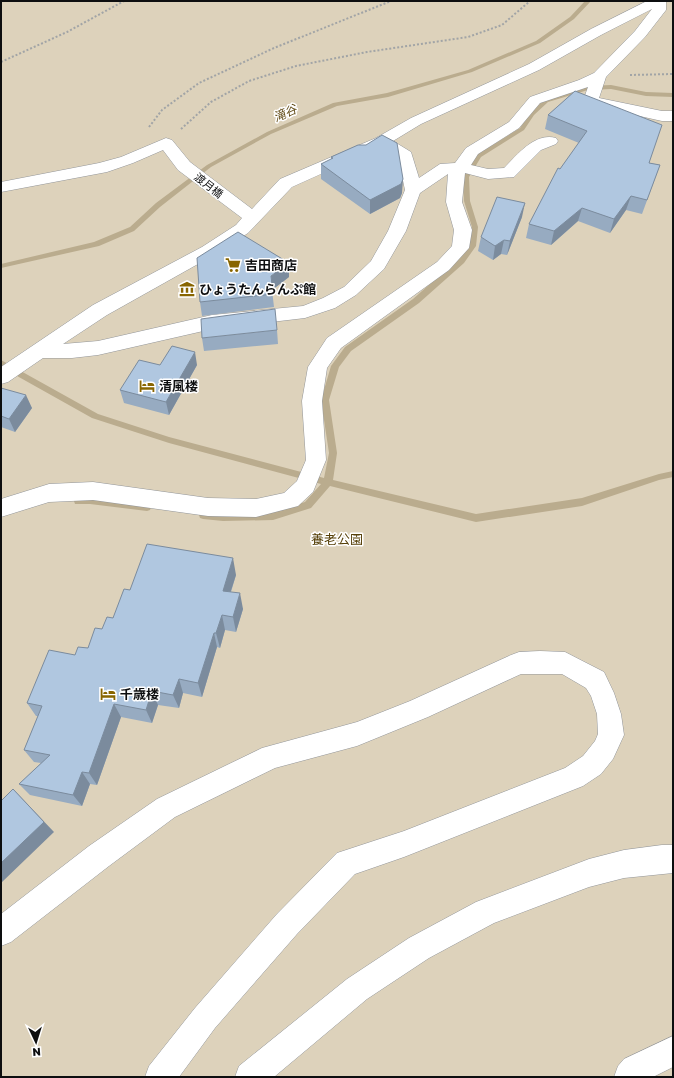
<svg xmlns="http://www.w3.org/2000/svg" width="674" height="1078" viewBox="0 0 674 1078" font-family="'Golos Text','Noto Sans JP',sans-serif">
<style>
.green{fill:#ddd2bb}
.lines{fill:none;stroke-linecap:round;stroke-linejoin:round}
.stream{fill:#baac8e;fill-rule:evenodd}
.minor-casing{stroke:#93969a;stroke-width:1}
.path{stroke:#a1a4a6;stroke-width:2;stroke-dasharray:2 2;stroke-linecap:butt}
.minor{fill:#fff;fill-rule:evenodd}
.wall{fill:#97abc1}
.shaded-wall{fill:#7b8b9d}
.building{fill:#b0c7e0;stroke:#7b8b9d}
.labels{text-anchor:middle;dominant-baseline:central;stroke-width:3;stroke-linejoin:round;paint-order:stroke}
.far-street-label{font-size:11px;fill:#0d0e0f;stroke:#fff}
.far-water-label{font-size:12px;font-style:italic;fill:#634d19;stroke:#fff}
.poi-label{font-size:13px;font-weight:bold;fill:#0d0e0f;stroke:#fff;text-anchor:start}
.park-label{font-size:13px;fill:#57410a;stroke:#fff}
</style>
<rect width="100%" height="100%" fill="#f7fbfe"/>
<path class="green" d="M1,1H673V1077H1Z"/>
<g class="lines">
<path class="stream" d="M585,1H591L574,19L540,43L472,72L388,97L337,106L271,134L211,167L160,207L134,231L99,246L1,268V264L94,242L130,227L156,203L207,165L267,132L333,103L387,93L468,70L536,41L570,17Z
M611,85L646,92L673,93V97L646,96L611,89L588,90L548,102L534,115L524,130L481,157L469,177L470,201L478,227L476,246L464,263L419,303L351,351L339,367L329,400L337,453L333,480L476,514L582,498L659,474L673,471V477L659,480L582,506L476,522L330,486L311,508L273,520L223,521L203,519L200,518L199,515L200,512L203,511L223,513L273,512L305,502L321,484L169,443L92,418L1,367V360L98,414L169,437L324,478L329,453L321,400L331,366L345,347L413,299L458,259L469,244L472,227L464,201L463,177L476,155L520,128L530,113L544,100L587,86Z
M90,496L147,503L150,504L151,507L150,510L147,511L90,504H75L74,501L75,498Z"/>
<defs>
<path id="minor" d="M647,1H666V10L645,37L606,77L599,98L662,111H673V121H662L586,104L583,101L588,87L540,103L519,128L478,154L471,165L488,169L504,168C517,155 535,132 556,138L558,141L556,144L541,150L514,177L488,179L465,173L462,202L472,230L469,248L449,270L341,348L327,368L322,401L326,460L313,492L298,506L256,517L208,516L93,500L49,502L1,517V499L49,484L93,482L208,498L256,499L284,493L297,481L306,460L302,401L308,367L327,338L437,262L452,246L454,230L446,202L448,174L420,193L406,231L384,269L356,295L335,308L305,318L212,329L98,355L72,358H43L8,382L1,384V367L93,305L202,247L236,225L242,218L178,170L163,150L133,163L107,172L1,192V182L99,163L121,157L166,138L172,140L190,162L252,209L280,179L376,138L411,118L529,64L591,29ZM652,9L635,31L594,73L579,80L530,97L509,122L466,148L455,163L440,164L419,178L411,152L393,141L421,124L539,70L601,35ZM381,147L398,157L405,190L388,231L371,261L344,287L323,298L303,306L212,315L98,341L63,344L107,315L214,255L248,233L292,187Z
M540,651L565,652L604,672L614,693L621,714L624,735L613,759L601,774L583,786L404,857L355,874L297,934L215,1028L179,1077H145L149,1066L195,1008L277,914L337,853L404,831L565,768L583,756L595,741L598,734L597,714L591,696L586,688L562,674H521L428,717L357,746L275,768L175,817L109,866L11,942L1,946V914L89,846L157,799L262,748L357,722L410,701L511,655L519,652Z
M662,845H673V873L624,878L589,887L494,923L429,958L367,999L274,1077H235L239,1066L347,979L409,938L476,902L589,859L624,850Z
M673,1036V1067L653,1077H614L618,1066L624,1059Z"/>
</defs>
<use href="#minor" class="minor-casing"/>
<path class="path" d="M1,62L67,32L124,1
M630,75L673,74
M149,127L162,110L199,83L274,48L391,1
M181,129L211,102L249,81L296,66L367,52L468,37L502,25L530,1"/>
<use href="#minor" class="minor"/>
</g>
<path class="wall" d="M575,91L650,163L660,165L642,214L626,210L610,233L578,221L551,245L526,238L529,224L560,169L579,143L545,129L548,115Z
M331,157L402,193L400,198L370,214L321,179V164L331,160Z
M522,217L507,255L501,254L493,260L478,251L481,237Z
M289,277L272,290L274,307L202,316L200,302Z
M277,330L278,344L204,351L202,338Z
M160,365H197L169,415L124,403L120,390Z
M1,388L32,408L15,432L1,427Z
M236,575L231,592L243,609L236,632L225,630L220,648L217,647L202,697L183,693L179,708L158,705L152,723L121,717L97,785L90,784L82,806L30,795L19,784L41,763L34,762L24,750L38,716H36L27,703L75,655L88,648L102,629L113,618L130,590Z"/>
<path class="shaded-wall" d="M403,179L402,193L400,198L370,214V200Z
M631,196L626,210L610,233L614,219Z
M525,203L522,217L507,255L510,241Z
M582,208L578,221L551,245L554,231Z
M504,240L501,254L493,260L495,246Z
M289,263V277L272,290L271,276Z
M195,352L197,365L169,415L166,402Z
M26,395L32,408L15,432L9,419Z
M233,558L236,575L226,606L223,591Z
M240,593L243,609L236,632L233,617Z
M222,615L225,630L220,648L216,633Z
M214,633L217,647L202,697L198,683Z
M179,679L183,693L179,708L173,695Z
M152,691L158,705L152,723L146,710Z
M114,704L121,717L97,785L89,773Z
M82,772L90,784L82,806L73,795Z
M13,789L54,832L1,883V863Z"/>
<path class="building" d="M575,91L662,125L649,163L660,165L647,200L631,196L614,219L582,208L554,231L529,224L558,168L560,169L587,131L548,115Z
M382,135L397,143L403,179L401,184L370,200L321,164L333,158L331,157L358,145H366Z
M497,197L525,203L510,241L504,240L495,246L481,237Z
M238,232L289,263L271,276L273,294L200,302L197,258Z
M275,309L277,330L202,338L201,319Z
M172,346L195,352L166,402L120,390L139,360L160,365Z
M1,388L26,395L9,419L1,416Z
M147,544L233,558L223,591L240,593L233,617L222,615L216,633H214L198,683L179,679L173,695L152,691L146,710L114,704L89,773L82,772L73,795L19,784L50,755L24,750L42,706L27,703L49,650L75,655L78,647L88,648L95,628L102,629L107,617L113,618L124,589L130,590Z
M13,789L44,822L1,863V801Z"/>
<defs>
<symbol id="supermarket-bare" viewBox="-9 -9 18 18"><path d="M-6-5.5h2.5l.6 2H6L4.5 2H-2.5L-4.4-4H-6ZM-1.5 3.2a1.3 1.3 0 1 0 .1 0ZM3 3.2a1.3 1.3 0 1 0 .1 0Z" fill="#886500" stroke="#fff" stroke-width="2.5" paint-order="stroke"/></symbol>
<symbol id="museum-bare" viewBox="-9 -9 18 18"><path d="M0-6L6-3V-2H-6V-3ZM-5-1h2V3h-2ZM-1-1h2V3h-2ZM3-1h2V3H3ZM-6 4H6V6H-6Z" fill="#886500" stroke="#fff" stroke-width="2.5" paint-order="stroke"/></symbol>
<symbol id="hotel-bare" viewBox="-9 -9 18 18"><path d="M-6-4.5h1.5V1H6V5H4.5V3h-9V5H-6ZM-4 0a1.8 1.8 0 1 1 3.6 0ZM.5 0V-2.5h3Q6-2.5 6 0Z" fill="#886500" stroke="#fff" stroke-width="2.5" paint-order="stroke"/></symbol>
</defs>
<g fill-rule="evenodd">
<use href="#supermarket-bare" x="222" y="254" width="22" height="22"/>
<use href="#museum-bare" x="176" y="278" width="22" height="22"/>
<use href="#hotel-bare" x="136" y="375" width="22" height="22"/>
<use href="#hotel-bare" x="97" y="683" width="22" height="22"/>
</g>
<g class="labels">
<g class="far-street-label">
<text transform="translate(209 185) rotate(38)">渡月橋</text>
</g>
<g class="far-water-label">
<text transform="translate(285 113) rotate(-24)">滝谷</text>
</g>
<g class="poi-label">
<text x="245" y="265">吉田商店</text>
<text x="199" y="289">ひょうたんらんぷ館</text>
<text x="159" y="386">清風楼</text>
<text x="120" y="694">千歳楼</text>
</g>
<g class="park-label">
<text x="337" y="539">養老公園</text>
</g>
</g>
<rect width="674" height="1078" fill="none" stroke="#0d0e0f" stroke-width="4"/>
<g transform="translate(36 1042) rotate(176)" stroke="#ffffff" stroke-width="3" paint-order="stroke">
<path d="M0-3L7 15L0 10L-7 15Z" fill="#0d0e0f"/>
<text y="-6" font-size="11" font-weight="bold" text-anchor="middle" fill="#0d0e0f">N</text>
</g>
</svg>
